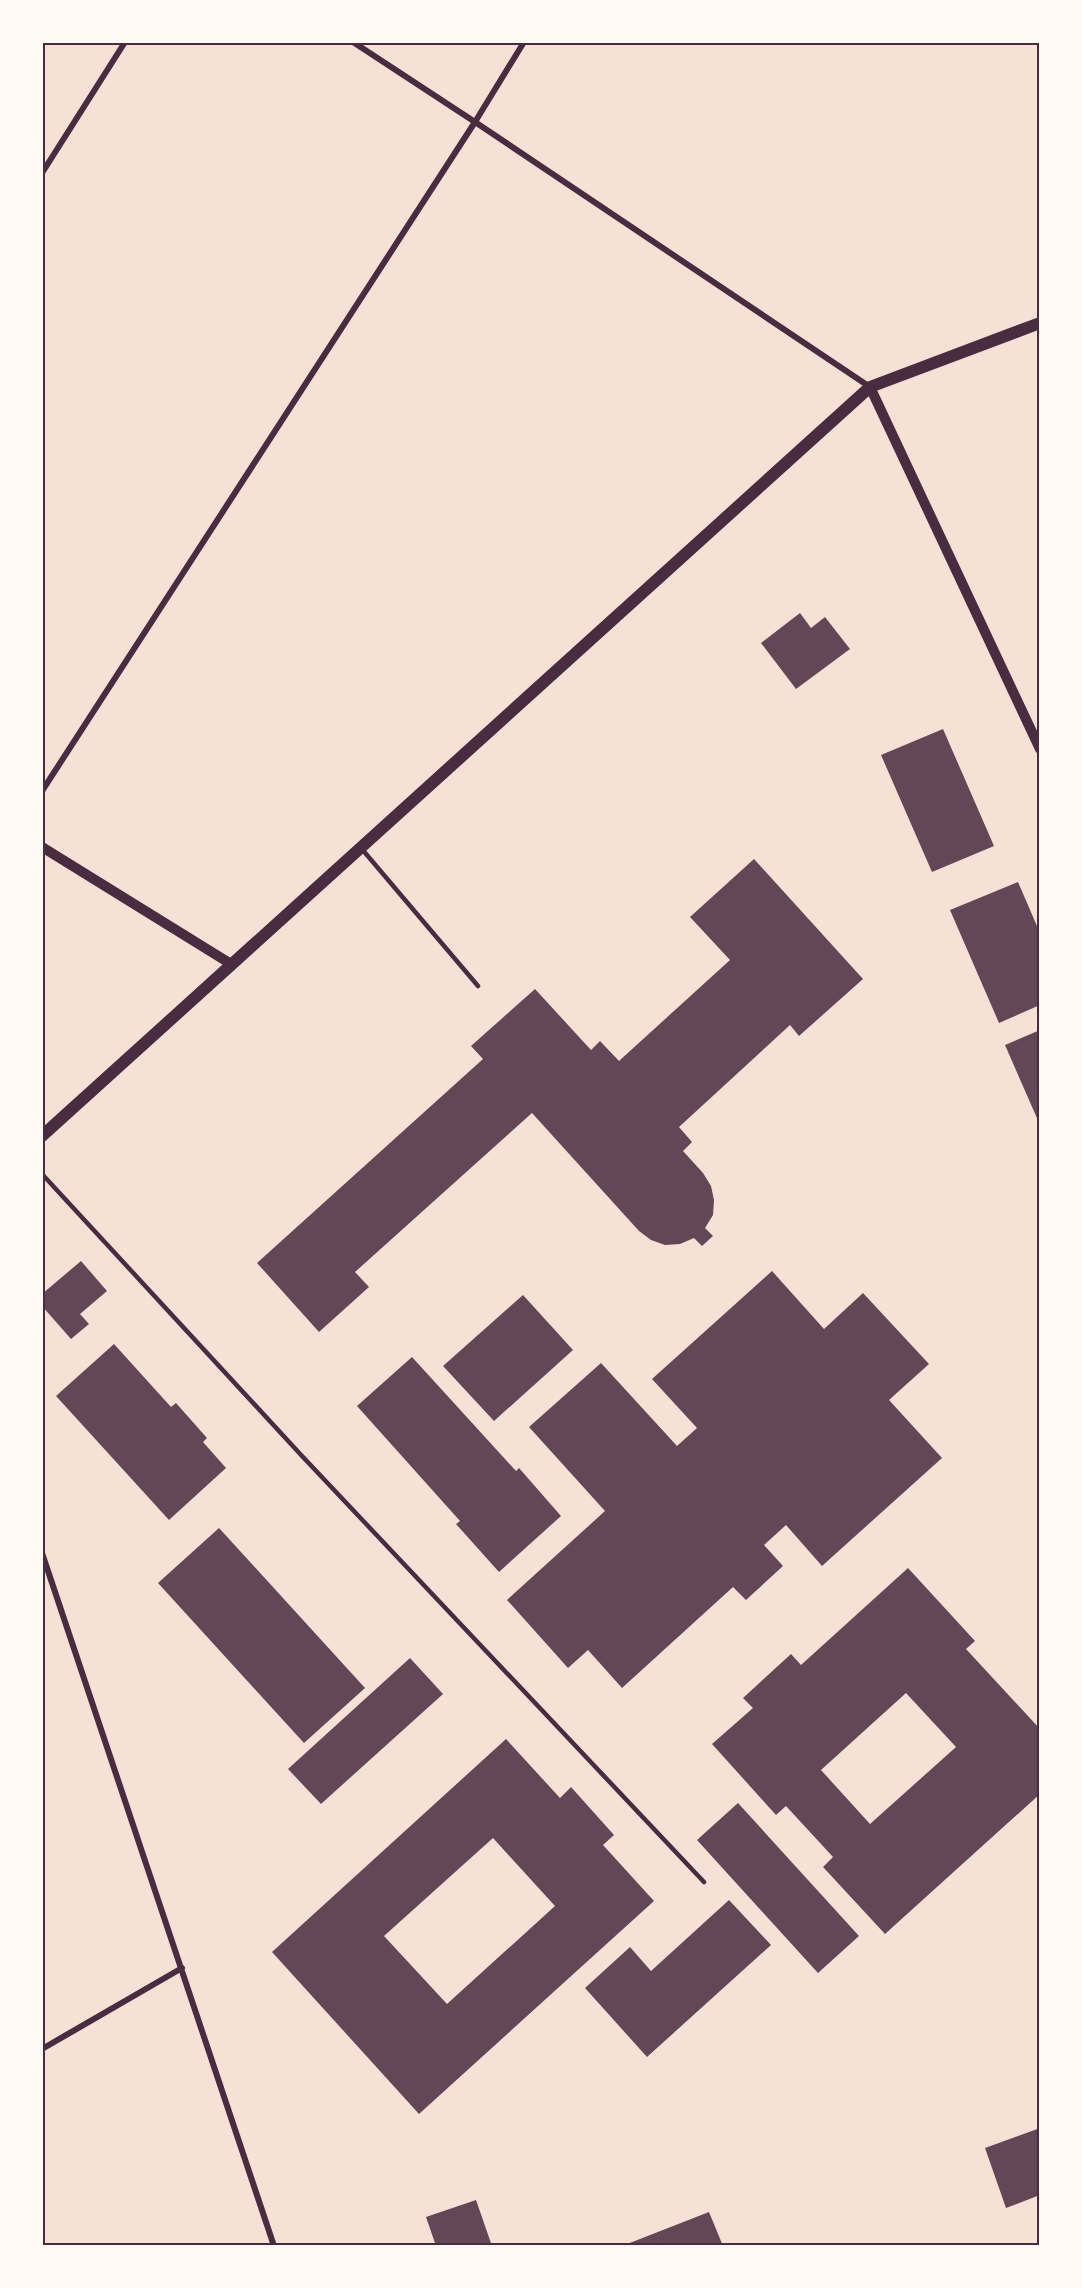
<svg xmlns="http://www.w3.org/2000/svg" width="1082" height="2288" viewBox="0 0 1082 2288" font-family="'Playfair Display',serif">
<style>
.building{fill:#644757;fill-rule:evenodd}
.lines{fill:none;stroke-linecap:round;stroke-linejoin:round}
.service{stroke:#4a2c40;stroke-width:4.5}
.minor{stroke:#4a2c40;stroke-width:6}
.tertiary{stroke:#4a2c40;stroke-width:10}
.secondary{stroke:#4a2c40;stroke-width:12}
.neatline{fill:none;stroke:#4a2c40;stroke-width:2}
</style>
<rect width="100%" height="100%" fill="#f7e1d7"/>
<path class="building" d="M800,613L811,628L825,617L850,649L796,689L761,643Z
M943,729L994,846L932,872L881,755Z
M754,859L863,979L799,1036L790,1025L679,1127L692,1142L683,1151L703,1173L711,1186L714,1200L713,1215L705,1228L713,1236L702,1246L694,1238L680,1244L665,1245L651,1240L639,1231L532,1113L355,1272L369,1287L319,1332L257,1263L483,1059L471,1046L535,989L591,1050L600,1041L619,1061L730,960L690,917Z
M1018,882L1040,933V1005L999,1023L950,910Z
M1040,1030V1125L1005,1045Z
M81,1261L107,1291L80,1314L89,1324L71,1339L42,1306V1294Z
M772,1271L824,1329L863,1293L929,1364L889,1400L942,1458L822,1566L786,1525L764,1545L783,1566L746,1600L733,1587L622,1688L588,1650L568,1668L507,1600L605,1511L529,1427L601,1363L677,1446L697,1428L652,1379Z
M523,1295L573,1350L494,1421L443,1366Z
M114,1344L171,1407L176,1403L207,1438L203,1442L226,1468L169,1520L56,1396Z
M412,1357L516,1471L519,1468L561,1516L499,1572L456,1524L460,1521L357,1406Z
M219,1528L365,1688L304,1743L158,1583Z
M908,1568L975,1641L966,1649L1040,1729V1794L885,1934L823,1867L833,1857L786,1806L776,1815L712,1744L753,1708L743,1698L791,1654L801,1665ZM906,1693L956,1747L870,1824L821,1770Z
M410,1658L443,1694L321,1804L288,1769Z
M506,1739L560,1798L571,1787L614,1835L603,1845L654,1901L419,2114L272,1952ZM493,1838L555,1906L447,2004L384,1936Z
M738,1803L859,1936L818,1973L697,1840Z
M729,1900L771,1945L647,2057L585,1988L630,1947L651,1971Z
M1040,2128V2195L1006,2208L985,2148Z
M476,2200L492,2246H436L426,2217Z
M709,2212L723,2246H622Z"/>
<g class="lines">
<path class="service" d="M361,848L478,986
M42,1174L302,1456L704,1882"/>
<path class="minor" d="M353,42L475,122L870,387
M42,173L125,42
M42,791L475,122L524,42
M42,1553L274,2246
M42,2049L182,1968"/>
<path class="tertiary" d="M870,387L1040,749
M42,847L231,964"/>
<path class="secondary" d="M42,1136L870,387L1040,323"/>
</g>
<rect width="1082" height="2288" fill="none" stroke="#fffaf5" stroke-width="87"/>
<rect x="44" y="44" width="994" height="2200" class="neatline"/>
</svg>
